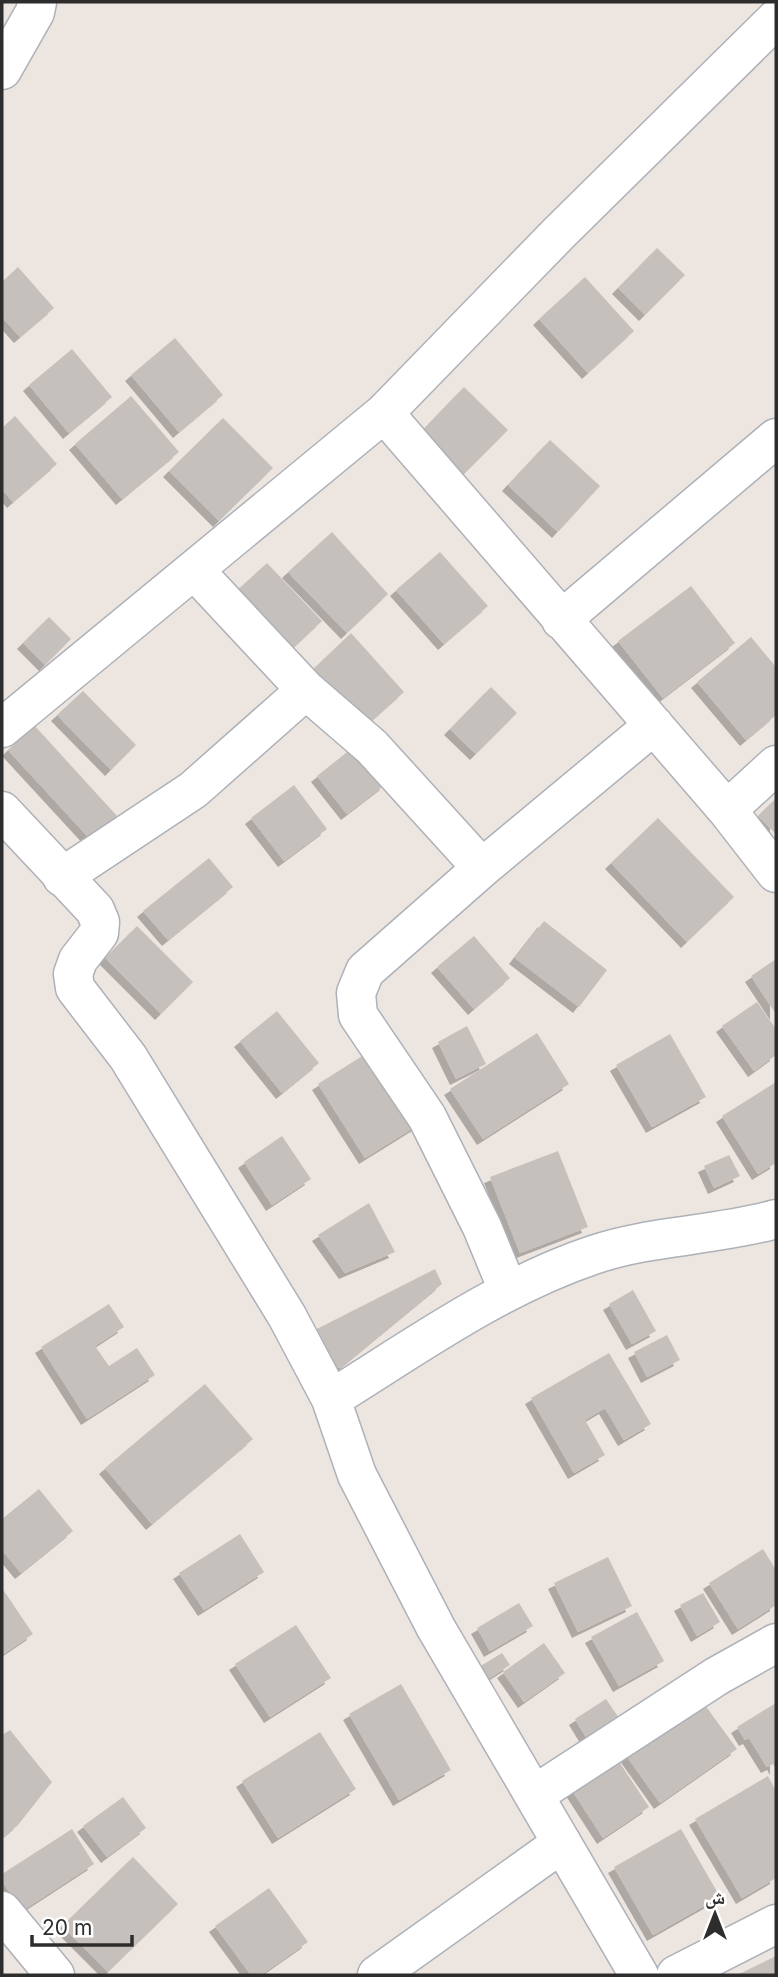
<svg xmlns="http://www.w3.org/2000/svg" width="778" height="1977" viewBox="0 0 778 1977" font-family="Inter,'Noto Naskh Arabic',sans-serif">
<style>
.building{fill:#c6c0bc;filter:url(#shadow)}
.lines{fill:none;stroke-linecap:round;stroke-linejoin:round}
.minor-casing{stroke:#adb1b8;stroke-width:41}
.minor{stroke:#fff;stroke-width:38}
</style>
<defs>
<filter id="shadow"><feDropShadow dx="-6" dy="6" stdDeviation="0" flood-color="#0004"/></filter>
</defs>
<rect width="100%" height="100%" fill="#ede5e0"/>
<path class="building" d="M657,248L685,275L645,315L618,288Z
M18,267L54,308L20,337L2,317V282Z
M585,277L634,331L588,373L539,319Z
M175,338L223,395L179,432L131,375Z
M72,349L112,397L69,433L29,385Z
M464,387L508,430L462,476L419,434Z
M131,396L179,452L122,499L75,444Z
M15,416L57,464L13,502L2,489V428Z
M223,418L273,468L219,521L169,471Z
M550,440L600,486L558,532L508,485Z
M332,532L388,594L347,633L288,572Z
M440,552L488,606L444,644L396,590Z
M267,563L322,621L289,652L233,594Z
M691,586L735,643L663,698L618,641Z
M49,617L71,639L45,665L23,643Z
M351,633L404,692L368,724L306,676Z
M751,637L776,667V715L746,740L697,682Z
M491,687L517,713L476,754L450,729Z
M83,691L136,745L111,770L57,715Z
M34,725L117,816L91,840L8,750Z
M356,745L386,784L347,814L317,776Z
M294,785L327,829L284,861L251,818Z
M776,798V834L758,816Z
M658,818L734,897L687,942L611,863Z
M209,858L233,887L168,940L143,911Z
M544,921L607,970L579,1007L515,958Z
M137,926L193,982L161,1014L105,958Z
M474,936L510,978L474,1009L437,967Z
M776,959V1014L751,976Z
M757,1002L776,1029V1055L754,1071L722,1026Z
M277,1011L319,1063L282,1093L240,1041Z
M467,1026L486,1064L456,1079L438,1042Z
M537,1033L569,1084L483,1139L450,1089Z
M670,1034L706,1097L652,1127L616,1065Z
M370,1051L418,1125L365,1158L318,1084Z
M776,1082V1163L758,1174L722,1116Z
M282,1136L311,1179L272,1205L244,1162Z
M558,1151L588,1227L520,1253L490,1177Z
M729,1155L740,1176L714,1188L704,1166Z
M369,1203L395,1252L345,1273L318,1235Z
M435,1269L442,1284L340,1368L316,1365L303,1336Z
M633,1290L656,1331L632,1344L609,1304Z
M109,1304L124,1327L95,1346L109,1366L137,1348L155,1375L87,1419L41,1347Z
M667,1335L680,1360L647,1377L634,1352Z
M609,1353L651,1424L624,1440L605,1408L585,1420L605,1455L574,1473L531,1398Z
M205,1384L253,1439L152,1524L105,1468Z
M39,1489L73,1531L21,1573L2,1550V1519Z
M240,1534L264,1572L204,1610L179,1573Z
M763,1549L776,1570V1605L738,1629L709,1583Z
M608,1557L632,1606L578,1632L554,1583Z
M2,1588L33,1634L2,1655Z
M703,1593L720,1622L697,1636L680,1605Z
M519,1603L533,1626L490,1651L477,1628Z
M637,1612L664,1661L619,1686L591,1637Z
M296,1625L331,1678L270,1717L235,1664Z
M544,1643L565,1673L524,1702L503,1672Z
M502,1653L510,1665L482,1683L474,1670Z
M401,1684L451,1770L399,1800L349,1714Z
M699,1697L737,1749L660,1803L623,1751Z
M606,1699L621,1721L589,1742L575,1719Z
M776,1703V1769L773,1764L767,1767L749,1738L745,1740L737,1727Z
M10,1730L52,1782L18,1825L2,1838V1735Z
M320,1732L356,1789L278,1838L242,1781Z
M614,1754L649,1807L603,1838L568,1784Z
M768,1776L776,1791V1878L742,1898L695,1819Z
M123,1797L146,1828L107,1857L83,1826Z
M72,1829L94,1864L22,1911L2,1881V1874Z
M681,1829L720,1897L653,1935L614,1867Z
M133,1857L178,1904L108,1972L62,1926Z
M269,1888L308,1942L261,1975H251L215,1926Z
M776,1956V1975H737Z"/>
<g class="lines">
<defs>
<path id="minor" d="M2,70L35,12L37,2
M384,413L727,810L776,873
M195,571L306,690L372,747L482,868
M561,620L776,438
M2,728L384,413L558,234L776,19
M727,810L776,765
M2,811L95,910L100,922L99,933L78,960L73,974L75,988L128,1057L287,1316L331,1399L357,1475L436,1628L639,1975
M62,877L193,790L306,690
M508,1290L482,1227L427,1117L358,1015L356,993L365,971L482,868L654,725
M331,1399C415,1347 498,1287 593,1255C652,1235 716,1236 776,1219
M534,1795L717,1676L776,1643
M2,1911L55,1975
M377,1975L562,1843
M676,1975L776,1924"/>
</defs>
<use href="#minor" class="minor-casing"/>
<use href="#minor" class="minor"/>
</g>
<rect width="778" height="1977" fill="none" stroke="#2d2d2d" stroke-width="7"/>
<g transform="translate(715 1914)" stroke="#ffffff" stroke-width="5" paint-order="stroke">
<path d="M0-5L12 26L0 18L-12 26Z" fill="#2d2d2d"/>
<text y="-10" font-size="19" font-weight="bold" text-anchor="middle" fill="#2d2d2d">ش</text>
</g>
<path d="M32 1935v10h100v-10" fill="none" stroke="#2d2d2d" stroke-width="3.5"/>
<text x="42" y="1935" font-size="21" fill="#2d2d2d" stroke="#ffffff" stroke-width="5" paint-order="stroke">20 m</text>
</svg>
